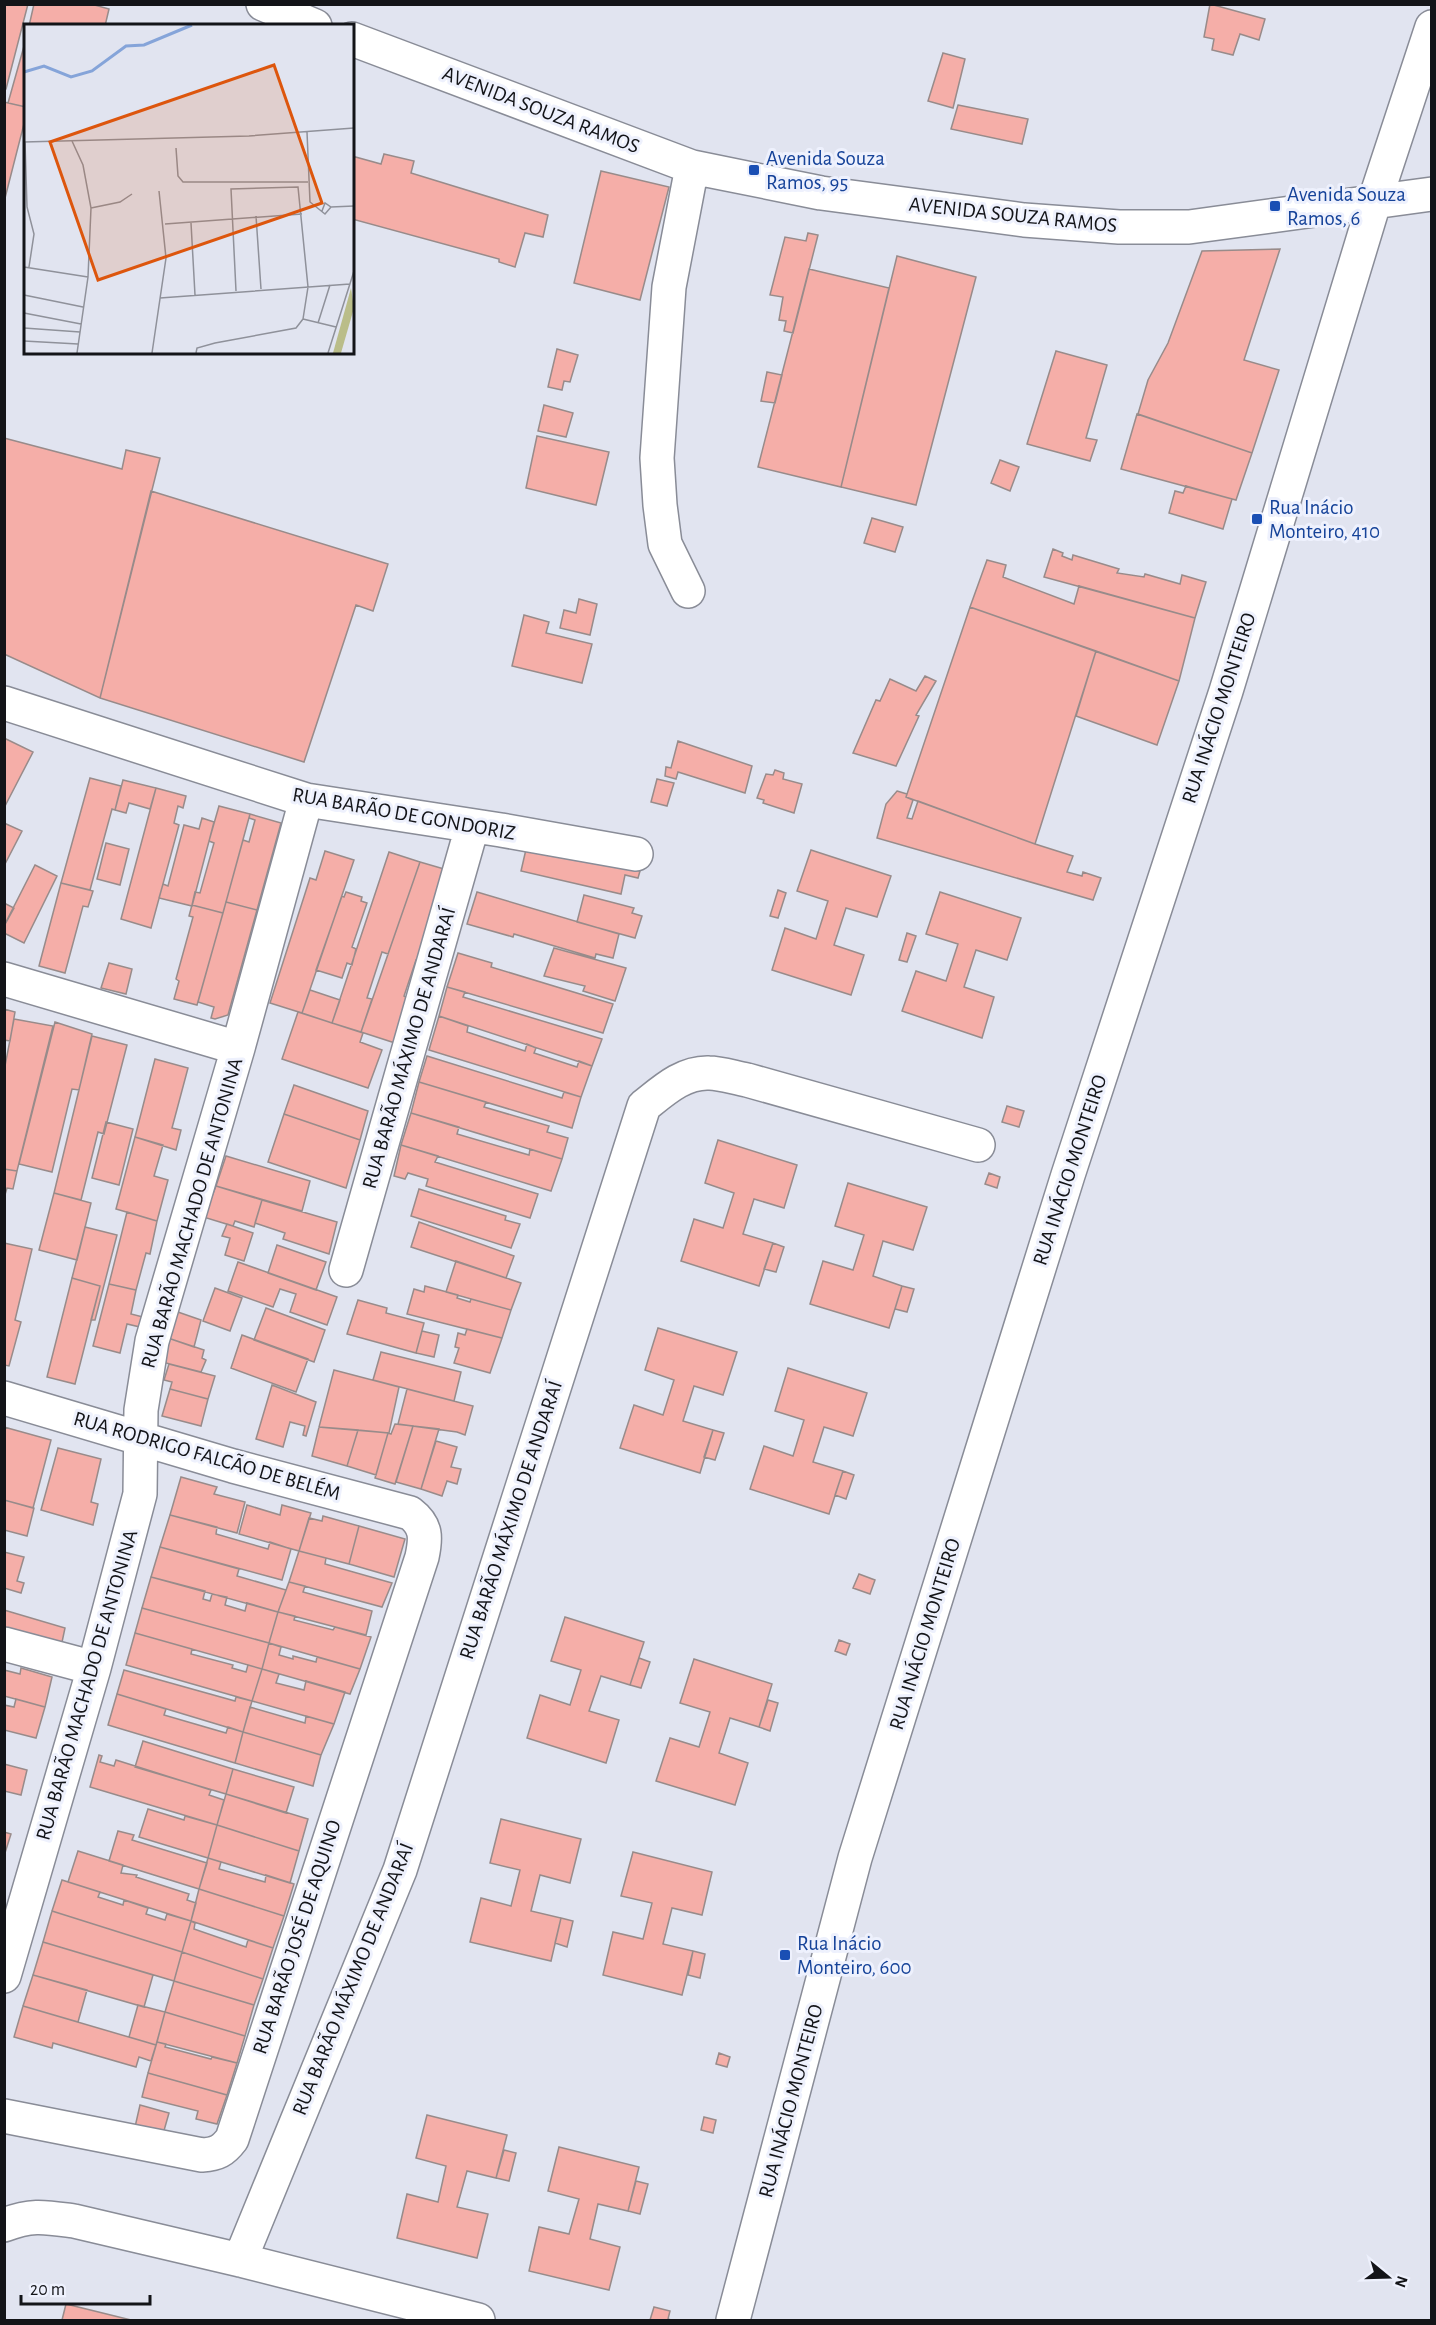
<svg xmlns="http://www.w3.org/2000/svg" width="1436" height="2325" viewBox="0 0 1436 2325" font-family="'Alegreya Sans',sans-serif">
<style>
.building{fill:#f5aea8;stroke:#988b8a;stroke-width:1.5}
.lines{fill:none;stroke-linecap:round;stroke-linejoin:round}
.minor-casing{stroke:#898c97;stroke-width:36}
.minor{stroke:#fff;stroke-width:33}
.transit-dot{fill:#1a4fb4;stroke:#eef1fd;stroke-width:2}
.labels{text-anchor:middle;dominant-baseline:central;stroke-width:6;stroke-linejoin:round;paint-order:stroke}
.street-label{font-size:21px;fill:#131418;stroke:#eef1fd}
.transit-label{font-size:21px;fill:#164399;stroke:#eef1fd;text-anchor:start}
.inset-river{fill:none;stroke:#85a4d9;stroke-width:3}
.inset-road{fill:none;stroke:#8f919a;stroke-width:1.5}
.view{fill:#dd560d;fill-opacity:0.15;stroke:#dd560d;stroke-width:3}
.inset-edge{fill:none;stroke:#131418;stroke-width:3}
</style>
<rect width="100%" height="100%" fill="#e1e4f0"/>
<path class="building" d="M4,4H28L6,89H4Z
M34,4H91L109,9L105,26H29Z
M1210,4L1265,19L1259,40L1240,34L1233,55L1212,50L1214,39L1204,37Z
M26,39V107L8,103Z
M943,53L965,59L953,108L928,101Z
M4,102L26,107V116L4,202Z
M958,105L1028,119L1022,144L951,129Z
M384,154L414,161L411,173L548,215L543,237L525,233L515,267L499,262V259L352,219V156L381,164Z
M601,171L669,187L640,300L574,283Z
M808,233L818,235L793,333L784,331L786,321L779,320L783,297L770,295L785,237L806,241Z
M1280,249L1244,360L1279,370L1252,453L1138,414L1148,380L1168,343L1202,251Z
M897,256L976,277L916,505L841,487Z
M809,269L889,288L841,487L758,467Z
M557,349L578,355L570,382L564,381L562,390L548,387Z
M1056,351L1107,365L1086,438L1097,440L1090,461L1027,444Z
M767,372L782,375L775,403L761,401Z
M544,405L573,413L566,437L538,431Z
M1137,414L1252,453L1236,500L1121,469Z
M537,436L609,452L596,505L526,488Z
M4,438L122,469L126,450L160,458L100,698L4,654Z
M1000,460L1019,467L1010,491L991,483Z
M1186,486L1232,499L1223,529L1169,513L1175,491L1183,493Z
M151,491L388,564L373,611L356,605L304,762L100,698Z
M872,518L903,527L895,552L864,543Z
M1053,549L1063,553L1062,556L1072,560L1073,555L1119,569L1117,573L1144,577L1145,574L1180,584L1182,575L1206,582L1195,618L1044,577Z
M987,560L1006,565L1003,577L1074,604L1079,586L1195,618L1179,681L970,607Z
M579,599L597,604L590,635L560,628L564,610L576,613Z
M970,607L1096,651L1035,844L906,797Z
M524,615L549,622L546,633L592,644L582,683L512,666Z
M1096,651L1179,681L1157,745L1076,716Z
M925,676L936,681L916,715L919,716L896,766L853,753L876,700L880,701L890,679L916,691Z
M4,738L33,752L4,808Z
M678,741L752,766L745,793L678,772L676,779L665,776L666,767L671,768Z
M775,770L784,773L783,779L802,784L794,813L763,803L764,800L757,798L766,774L773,775Z
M90,778L121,786L115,810L112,809L90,890L61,883Z
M657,779L674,783L667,806L651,802Z
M123,780L156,788L150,809L129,803L126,813L115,810Z
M156,788L186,796L183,808L178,806L174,823L179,825L151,928L121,919Z
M897,791L907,794L906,797L913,800L907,818L912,819L918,801L1035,844L1073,856L1067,872L1082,876L1083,872L1101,878L1093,900L877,838L886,804Z
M219,806L250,814L223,913L192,905L195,892L200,893L214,843L209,841Z
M250,814L281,823L257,910L226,902L243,840L249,842L255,820L249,818Z
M202,818L214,822L192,906L159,898L163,884L168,886L184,825L199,829Z
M4,823L22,831L4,866Z
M106,843L129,849L120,885L97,879Z
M527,845L640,871L638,878L625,875L621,894L521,871Z
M811,850L891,876L877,917L846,908L834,945L864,955L851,995L772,970L785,928L816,939L828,901L797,891Z
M325,851L354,860L302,1013L270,1003L310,878L316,880Z
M389,852L420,862L388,954L382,952L367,998L372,999L361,1032L332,1023Z
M420,862L451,871L422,962L416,960L404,996L410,999L395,1043L361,1032Z
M35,865L57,876L24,943L4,933V926Z
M61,883L93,891L88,907L83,906L65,973L39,966Z
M778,890L786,893L778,918L770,916Z
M346,892L362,897L361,901L367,903L352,947L356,949L352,965L347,963L342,978L316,970L342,896L344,897Z
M477,892L619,934L613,958L596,954L595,958L514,934L513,937L467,924Z
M940,892L1021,918L1007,960L976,950L964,987L994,997L982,1038L902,1011L916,971L946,981L958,944L926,934Z
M584,895L634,908L632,913L642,916L635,938L577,922Z
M226,902L257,910L228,1015L215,1019L211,1018L214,1007L198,1002Z
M4,903L14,908L4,926Z
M192,905L223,913L197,1005L174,999L179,981L176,979L193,917L189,916Z
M907,933L916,936L907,962L899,960Z
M554,948L626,968L615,1001L583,991L585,986L544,976Z
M458,953L492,963L491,967L613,1004L603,1033L447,987Z
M109,963L132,969L126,994L101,988Z
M447,987L465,992L463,997L602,1039L592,1066L439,1016Z
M310,990L340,1000L332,1023L302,1013Z
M4,1009L15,1012L10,1041L4,1040Z
M298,1012L363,1033L360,1042L382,1050L368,1088L282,1059Z
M439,1016L468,1026L467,1032L525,1051L527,1044L536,1048L534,1053L577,1067L579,1061L592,1066L581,1097L429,1050Z
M14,1019L53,1026L17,1171L4,1169V1071Z
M55,1022L92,1034L79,1090L72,1089L52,1172L19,1164Z
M92,1036L127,1045L104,1134L98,1132L81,1200L54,1193Z
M427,1056L562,1098L564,1092L581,1097L572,1128L419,1082Z
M155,1059L188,1068L172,1128L181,1130L176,1150L135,1137Z
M419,1082L486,1102L484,1107L549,1126L547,1132L568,1138L562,1159L411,1113Z
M294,1085L368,1111L360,1140L284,1114Z
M1007,1106L1024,1111L1019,1127L1002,1122Z
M411,1113L459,1127L457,1134L529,1155L530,1149L562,1159L551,1191L401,1145Z
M284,1114L360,1140L346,1188L268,1162Z
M106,1122L133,1129L119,1185L92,1178Z
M135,1137L163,1145L154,1176L168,1180L157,1221L116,1209Z
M718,1140L797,1165L784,1208L754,1199L743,1234L773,1243L759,1286L681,1261L694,1219L723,1228L734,1193L705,1183Z
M401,1145L438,1156L435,1162L538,1194L530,1218L426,1186L428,1179L408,1173L405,1179L394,1176Z
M226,1156L310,1181L302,1211L216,1186Z
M4,1169L17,1171L13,1189L7,1188L4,1198Z
M989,1173L1000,1177L997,1188L985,1184Z
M848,1183L927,1207L913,1250L883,1241L873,1276L902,1286L889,1328L810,1304L823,1261L853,1270L864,1235L835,1226Z
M216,1186L262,1200L254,1227L235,1221L233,1226L200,1216L207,1209Z
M419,1189L506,1216L505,1220L520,1224L511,1248L411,1216Z
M54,1193L91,1203L77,1260L39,1250Z
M262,1200L337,1222L329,1254L283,1239L285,1233L255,1223Z
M127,1212L157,1221L150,1254L146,1253L136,1290L109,1284Z
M419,1222L514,1256L506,1278L411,1247Z
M227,1224L253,1233L244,1261L225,1255L230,1238L222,1236Z
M85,1227L117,1235L95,1320H91L100,1286L72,1278Z
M4,1243L32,1249L15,1320L21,1322L9,1366L4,1365Z
M773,1243L784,1247L776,1272L764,1269Z
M277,1245L326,1262L316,1290L268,1273Z
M456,1261L521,1283L511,1310L446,1292Z
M238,1262L337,1297L327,1325L290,1312L296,1294L280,1289L273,1307L228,1291Z
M72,1278L100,1286L75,1384L47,1377Z
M109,1284L136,1290L131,1314L143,1317L140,1327L127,1324L120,1353L93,1346Z
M425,1286L458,1295L457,1298L470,1302L471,1299L511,1310L502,1338L407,1314L414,1289L424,1292Z
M902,1286L914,1289L907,1312L895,1309Z
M215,1288L242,1298L230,1331L203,1321Z
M358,1300L387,1308L386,1313L424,1323L416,1353L347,1334Z
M266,1308L325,1330L314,1362L254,1340Z
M175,1311L201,1320L194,1347L168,1338Z
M658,1328L737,1352L723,1395L694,1386L683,1421L713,1430L700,1473L620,1448L634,1405L663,1415L674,1380L645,1370Z
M467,1329L502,1338L490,1373L454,1363L459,1348L455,1347L458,1333L465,1335Z
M422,1331L439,1335L434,1357L416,1353Z
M242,1335L308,1359L296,1392L231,1368Z
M168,1338L204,1350L202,1358L206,1360L201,1372L162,1362Z
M381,1352L461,1372L454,1401L373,1380Z
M169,1364L215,1376L208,1399L170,1389L172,1382L164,1380Z
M788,1368L867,1393L853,1436L824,1427L813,1462L843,1471L829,1514L750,1489L764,1446L793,1456L804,1420L775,1411Z
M334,1370L399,1387L389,1433L319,1427Z
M272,1385L316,1402L306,1436L303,1435L305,1426L290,1422L283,1447L256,1439Z
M170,1389L208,1399L201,1426L162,1416Z
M407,1389L473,1406L465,1435L457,1432L398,1424Z
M395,1424L413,1426L395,1484L375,1478L388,1433L391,1434Z
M413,1426L439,1429L421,1489L396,1482Z
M4,1427L51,1440L33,1508L4,1500Z
M319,1427L358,1430L347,1466L312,1456Z
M358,1430L388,1433L376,1475L347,1466Z
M713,1430L724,1433L715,1460L704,1457Z
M436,1441L457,1447L451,1467L461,1469L457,1484L447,1481L442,1496L421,1489Z
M58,1448L101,1459L91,1502L98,1504L93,1525L41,1510Z
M843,1471L854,1475L846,1499L835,1495Z
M181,1477L217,1487L214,1494L245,1502L237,1533L170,1515Z
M4,1500L34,1508L27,1536L4,1530Z
M247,1505L280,1515L282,1505L311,1513L299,1551L239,1534Z
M170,1515L217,1527L216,1534L268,1549L270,1542L291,1549L282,1580L160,1547Z
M323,1516L359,1526L349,1564L299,1551L309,1518L322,1521Z
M359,1526L405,1539L394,1577L349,1564Z
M160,1547L239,1569L237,1576L286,1590L278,1612L151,1577Z
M299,1551L326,1558L325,1564L392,1583L382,1607L289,1582Z
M4,1552L24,1557L17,1581L24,1583L21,1593L4,1588Z
M859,1574L875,1580L870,1594L853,1588Z
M151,1577L205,1591L203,1599L210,1601L212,1594L227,1597L225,1605L245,1611L247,1603L278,1612L269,1643L142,1608Z
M289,1582L305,1586L303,1592L372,1611L366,1635L278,1612Z
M142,1608L269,1643L262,1669L135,1633Z
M4,1610L65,1628L61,1647L4,1632Z
M278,1612L295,1616L294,1620L333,1630L335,1627L371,1637L360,1669L269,1643Z
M565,1617L644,1642L630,1685L601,1676L589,1711L619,1720L606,1763L527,1738L540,1695L570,1705L581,1670L551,1661Z
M135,1633L192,1649L191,1654L233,1665L232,1668L246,1672L248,1665L262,1669L252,1701L126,1665Z
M839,1640L850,1644L846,1655L835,1651Z
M269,1643L281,1647L279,1655L293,1659V1656L316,1662L317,1657L360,1669L350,1694L262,1669Z
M639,1658L650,1662L641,1688L630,1685Z
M694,1659L772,1684L759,1727L730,1718L719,1753L748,1763L735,1805L656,1781L670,1738L699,1747L710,1712L680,1703Z
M21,1668L52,1677L45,1707L4,1696V1670L20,1674Z
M262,1669L279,1674L276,1683L304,1690L306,1681L345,1692L334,1724L252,1701Z
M124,1670L235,1701L236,1697L252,1701L243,1732L117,1694Z
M117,1694L166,1709L164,1715L226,1733L228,1727L243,1732L235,1763L108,1725Z
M16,1699L45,1707L36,1738L4,1730V1705L14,1707Z
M768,1700L778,1703L770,1731L759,1727Z
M250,1707L305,1723L306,1716L334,1724L321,1755L243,1732Z
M243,1732L321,1755L313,1786L235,1763Z
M143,1741L233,1769L226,1794L135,1767Z
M99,1755L102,1756L100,1762L114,1766L116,1760L211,1790L209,1795L224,1800L217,1825L90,1787Z
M4,1764L27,1770L21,1795L4,1791Z
M233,1769L294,1787L286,1813L226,1794Z
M226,1794L308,1819L299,1851L217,1825Z
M148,1809L184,1820L185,1816L217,1825L208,1858L139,1837Z
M501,1819L581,1839L570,1883L540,1875L531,1911L561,1918L551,1961L470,1942L481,1898L511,1906L520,1870L490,1863Z
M217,1825L299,1851L290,1883L208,1858Z
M118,1831L134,1835L132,1840L207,1863L199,1889L109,1861Z
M4,1832L11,1834L4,1856Z
M78,1851L123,1865L121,1873L137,1875L136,1877L189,1894L187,1900L196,1903L191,1921L68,1882Z
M633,1852L712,1872L702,1915L672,1908L663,1944L693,1951L682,1995L603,1975L613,1932L643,1939L652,1903L621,1896Z
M208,1858L221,1862L219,1869L265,1882L266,1875L294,1884L284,1916L199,1889Z
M62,1880L100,1892L98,1897L123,1905L124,1900L148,1908L146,1914L165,1920L167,1914L191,1921L182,1952L52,1911Z
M199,1889L284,1916L273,1948L191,1921Z
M52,1911L182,1952L174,1981L43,1942Z
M561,1918L573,1921L567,1947L555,1943Z
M191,1921L195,1923L194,1929L246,1947L248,1940L273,1948L263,1979L182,1952Z
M43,1942L153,1975L144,2007L33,1975Z
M693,1951L705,1954L700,1978L688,1975Z
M182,1952L263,1979L254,2005L174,1981Z
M33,1975L87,1990L78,2022L23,2006Z
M174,1981L254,2005L245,2036L165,2012Z
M138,2005L165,2012L156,2045L129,2037Z
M23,2006L156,2045L151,2061L139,2057L136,2067L53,2043L52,2048L14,2037Z
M165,2012L245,2036L237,2063L157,2042Z
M157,2042L166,2044L165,2047L211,2059L212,2057L237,2063L227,2095L148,2073Z
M719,2053L730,2057L727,2067L716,2064Z
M148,2073L227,2095L217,2124L196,2119L198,2111L142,2097Z
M140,2105L169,2113L163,2134L135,2127Z
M427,2115L507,2135L496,2178L467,2171L457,2207L488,2214L477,2258L397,2238L407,2194L438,2202L446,2166L416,2158Z
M704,2117L716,2120L713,2133L701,2130Z
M559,2147L639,2167L628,2211L598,2204L590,2239L620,2247L609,2290L529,2271L539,2227L569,2234L579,2199L548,2191Z
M504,2150L516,2153L509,2181L496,2178Z
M636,2181L648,2184L640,2214L628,2211Z
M66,2304L131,2320H62Z
M654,2307L670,2311L668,2319L671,2320H650Z"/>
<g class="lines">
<defs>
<path id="minor" d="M263,4L315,26
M352,39L692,167L821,193L1024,220L1119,227H1189L1432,194
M688,591L665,544L660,505L657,458L669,287L692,167
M4,703L306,800L501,830L636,854
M4,979L238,1048
M346,1270L472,827
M4,1398L233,1466L410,1513C427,1526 426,1538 422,1557L232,2139C223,2151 217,2154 202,2155L4,2116
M4,1644L94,1668
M4,1976L94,1668L140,1494L141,1410L152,1341L238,1048L306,800
M4,2225C32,2214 45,2217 74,2221L240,2260L478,2320
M240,2260L400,1870L644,1106C663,1091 683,1072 709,1073C721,1073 735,1078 747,1080L978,1145
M733,2320L855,1858L1068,1175L1226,691L1374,203L1432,27"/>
</defs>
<use href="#minor" class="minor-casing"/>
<use href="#minor" class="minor"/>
</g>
<g class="transit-dot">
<rect x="748" y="164" width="12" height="12" rx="3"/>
<rect x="1269" y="200" width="12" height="12" rx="3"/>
<rect x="1251" y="513" width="12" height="12" rx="3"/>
<rect x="779" y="1949" width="12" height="12" rx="3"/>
</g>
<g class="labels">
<g class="street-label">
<text transform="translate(541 110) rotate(21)">AVENIDA SOUZA RAMOS</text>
<text transform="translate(1013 215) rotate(6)">AVENIDA SOUZA RAMOS</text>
<text transform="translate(1219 708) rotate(-72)">RUA INÁCIO MONTEIRO</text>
<text transform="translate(404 814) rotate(10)">RUA BARÃO DE GONDORIZ</text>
<text transform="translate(409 1048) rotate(-74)">RUA BARÃO MÁXIMO DE ANDARAÍ</text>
<text transform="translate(1070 1170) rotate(-72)">RUA INÁCIO MONTEIRO</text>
<text transform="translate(192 1213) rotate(-74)">RUA BARÃO MACHADO DE ANTONINA</text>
<text transform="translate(207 1456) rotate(16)">RUA RODRIGO FALCÃO DE BELÉM</text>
<text transform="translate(511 1520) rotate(-72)">RUA BARÃO MÁXIMO DE ANDARAÍ</text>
<text transform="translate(925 1634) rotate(-73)">RUA INÁCIO MONTEIRO</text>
<text transform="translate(87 1685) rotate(-74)">RUA BARÃO MACHADO DE ANTONINA</text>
<text transform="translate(297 1937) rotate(-72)">RUA BARÃO JOSÉ DE AQUINO</text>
<text transform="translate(353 1979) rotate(-68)">RUA BARÃO MÁXIMO DE ANDARAÍ</text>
<text transform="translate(791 2101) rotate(-75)">RUA INÁCIO MONTEIRO</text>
</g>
<g class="transit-label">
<text x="766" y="158">Avenida Souza<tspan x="766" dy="24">Ramos, 95</tspan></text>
<text x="1287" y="194">Avenida Souza<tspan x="1287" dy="24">Ramos, 6</tspan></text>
<text x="1269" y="507">Rua Inácio<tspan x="1269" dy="24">Monteiro, 410</tspan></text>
<text x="797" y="1943">Rua Inácio<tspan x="797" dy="24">Monteiro, 600</tspan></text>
</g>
</g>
<g transform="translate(24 24)">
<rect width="330" height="330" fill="#e1e4f0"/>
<path d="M327,264L330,284L317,329H309Z" fill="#babd89"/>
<path class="inset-river" d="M0,48L20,42L47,53L68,47L102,22L120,21L168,1"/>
<path class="inset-road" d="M283,108L286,178L301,190L307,183M48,117L59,141L67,184L64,253L53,329M0,118L225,112L330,104M1,118L3,183L10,210L5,243M152,124L154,152L159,158H284M67,184L96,178L108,170M298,187L301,179L307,183L330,182M232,192L237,265M167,199L171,271M141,200L278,190M0,243L64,253M212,267L207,165L274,163L284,263L279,295M0,271L59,283M136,274L326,260M0,289L57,300M279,295L312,303M294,299L306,261M0,304L56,308M0,317L54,320M128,329L142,234L135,167M172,329L173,324L191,319L272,304L279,295M304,329L330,247"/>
<path class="view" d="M250,41L298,179L74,256L26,118Z"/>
<rect width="330" height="330" class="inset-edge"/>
</g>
<rect width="1436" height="2325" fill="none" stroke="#131418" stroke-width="12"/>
<g transform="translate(1388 2277) rotate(109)" stroke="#eef1fd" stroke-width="4.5" paint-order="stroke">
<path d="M0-4.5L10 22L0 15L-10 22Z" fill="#131418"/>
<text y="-9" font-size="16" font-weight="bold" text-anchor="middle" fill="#131418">N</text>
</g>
<path d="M21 2295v9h129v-9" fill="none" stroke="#131418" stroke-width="3"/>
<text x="30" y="2295" font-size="18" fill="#131418" stroke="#eef1fd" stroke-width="4.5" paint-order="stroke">20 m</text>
</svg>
